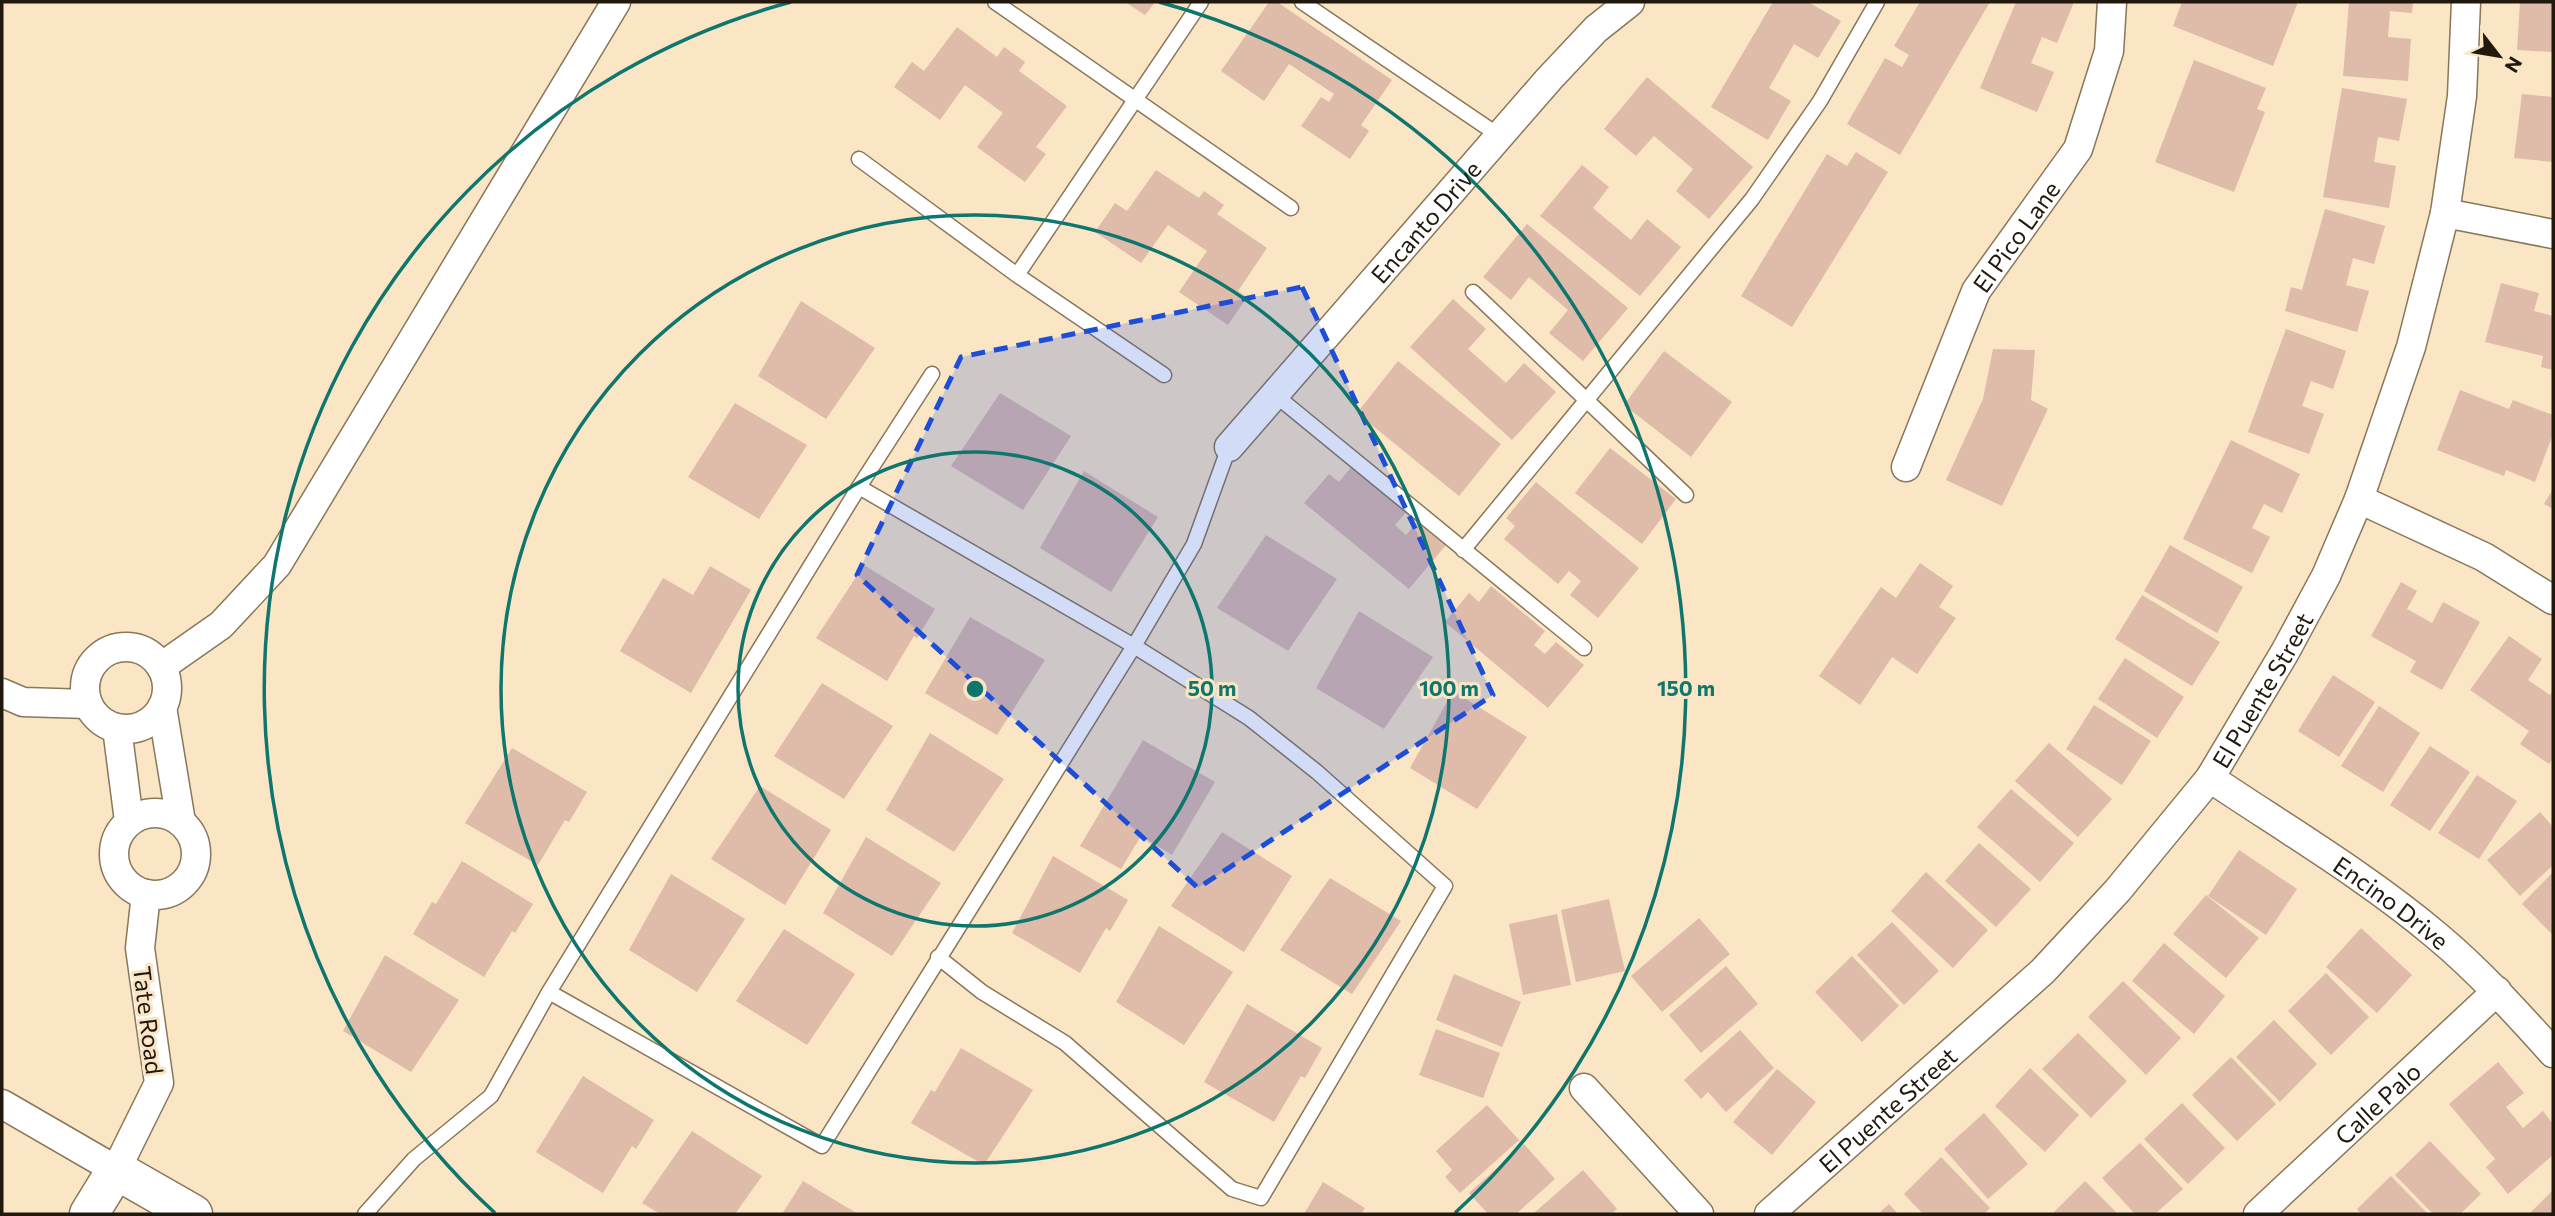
<svg xmlns="http://www.w3.org/2000/svg" width="2555" height="1216" viewBox="0 0 2555 1216" font-family="Commissioner,sans-serif">
<style>
.building{fill:#dfbbaa}
.lines{fill:none;stroke-linecap:round;stroke-linejoin:round}
.lane-casing{stroke:#89775a;stroke-width:17}
.street-casing{stroke:#89775a;stroke-width:31}
.secondary-casing{stroke:#89775a;stroke-width:41}
.lane{stroke:#fff;stroke-width:14}
.street{stroke:#fff;stroke-width:28}
.secondary{stroke:#fff;stroke-width:38}
.marked{fill:#1d4ed8;fill-opacity:0.2;stroke:#1d4ed8;stroke-width:5;stroke-dasharray:14 9;stroke-linejoin:round}
.ring{fill:none;stroke:#0f766e;stroke-width:3.5}
.labels{text-anchor:middle;dominant-baseline:central;stroke-width:6;stroke-linejoin:round;paint-order:stroke}
.street-label{font-size:24px;fill:#21190e;stroke:#fae5c5}
.centre{fill:#0f766e;stroke:#fae5c5;stroke-width:3.5}
.ring-label{font-size:21px;text-anchor:middle;font-weight:bold;fill:#0f766e;stroke:#fae5c5;stroke-width:6;stroke-linejoin:round;paint-order:stroke}
</style>
<rect width="100%" height="100%" fill="#fae5c5"/>
<path class="building" d="M1125,2H1155L1145,15Z
M1269,2H1277L1392,80L1361,125L1369,131L1350,159L1301,126L1321,97L1329,102L1334,94L1289,64L1264,101L1221,71Z
M1773,2H1808L1841,21L1818,58L1794,44L1769,88L1791,101L1768,140L1711,107Z
M1920,2H1990L1900,155L1847,124L1885,58L1902,67L1909,55L1894,46Z
M2016,2H2074L2057,43L2042,37L2031,63L2054,72L2037,112L1980,88Z
M2182,2H2298L2273,66L2173,26Z
M2349,2H2413L2412,13L2390,11L2388,37L2411,39L2408,81L2343,76Z
M2520,2H2553V52L2517,50Z
M957,27L997,57L1004,47L1025,62L1019,71L1067,106L1036,147L1046,154L1025,182L977,147L1003,113L965,85L940,120L894,87L912,62L924,71Z
M2194,60L2266,88L2257,109L2265,112L2234,192L2155,162Z
M1647,77L1753,167L1709,219L1676,191L1693,169L1654,136L1636,156L1604,129Z
M2342,88L2407,99L2399,141L2378,137L2374,162L2396,166L2389,208L2323,197Z
M2522,94L2553,97V162L2514,158Z
M1856,152L1888,172L1792,327L1741,296L1827,154L1847,166Z
M1582,165L1609,187L1593,208L1631,240L1647,219L1681,247L1640,296L1540,216Z
M1156,170L1199,198L1204,191L1224,205L1217,214L1267,248L1238,291L1247,297L1228,325L1179,292L1207,251L1168,225L1141,263L1095,232L1115,203L1127,211Z
M2325,209L2385,226L2374,264L2353,258L2346,285L2369,291L2357,332L2285,311L2291,287L2302,290Z
M1527,224L1628,308L1583,361L1549,333L1568,310L1529,277L1511,300L1483,277Z
M2501,283L2539,293L2534,311L2553,316V370L2541,367L2543,356L2485,342Z
M1453,299L1486,329L1468,349L1506,383L1524,363L1556,392L1512,440L1410,347Z
M801,301L875,348L826,419L758,376Z
M2286,329L2346,351L2333,389L2311,381L2302,406L2324,414L2309,454L2248,432Z
M1993,349L2035,350L2031,400L2048,409L2002,506L1946,480L1983,399Z
M1664,351L1732,402L1691,457L1624,405Z
M1398,361L1501,444L1459,496L1357,413Z
M2460,390L2509,409L2513,400L2553,415V434L2535,482L2506,470L2504,476L2437,450Z
M1000,393L1071,436L1023,510L951,466Z
M735,403L807,445L759,519L688,477Z
M2231,440L2300,474L2282,513L2264,504L2252,528L2270,537L2252,573L2183,539Z
M1610,448L1676,499L1642,544L1575,493Z
M1352,466L1407,511L1395,525L1406,535L1417,522L1446,545L1409,589L1304,503L1329,474L1339,482Z
M1084,471L1158,517L1111,592L1040,548Z
M1536,482L1639,568L1598,618L1570,595L1581,581L1569,571L1558,584L1504,539L1515,526L1506,518Z
M2553,489V509L2544,504Z
M1266,535L1337,579L1288,651L1217,608Z
M2170,545L2243,587L2217,633L2144,591Z
M1920,563L1953,586L1939,607L1956,618L1917,674L1892,657L1860,705L1819,676L1881,587L1896,598Z
M864,565L935,609L917,638L914,636L887,681L816,638Z
M710,566L751,590L691,693L620,651L663,578L693,595Z
M2401,582L2417,591L2407,609L2432,623L2443,602L2480,622L2442,690L2410,672L2416,661L2371,636Z
M1491,586L1545,631L1534,645L1545,654L1556,642L1584,665L1548,708L1445,622L1469,593L1479,602Z
M2142,595L2220,642L2192,686L2115,639Z
M1359,611L1433,657L1384,729L1316,688Z
M970,617L1045,660L997,735L925,693Z
M2509,636L2542,659L2528,680L2550,695L2553,690V759L2549,764L2520,744L2529,731L2470,690Z
M2125,658L2184,697L2157,738L2098,699Z
M2333,675L2375,702L2339,757L2298,731Z
M822,683L893,726L844,799L774,756Z
M1453,691L1527,737L1477,809L1410,768Z
M2094,705L2151,741L2122,785L2066,749Z
M2379,706L2420,733L2383,792L2341,766Z
M930,733L1004,779L954,852L886,810Z
M1143,740L1215,782L1172,855L1141,836L1121,869L1080,846Z
M2049,743L2112,799L2078,837L2015,781Z
M2430,746L2470,772L2430,831L2390,805Z
M512,748L587,792L569,822L565,820L538,865L465,823Z
M2477,775L2517,801L2479,859L2438,833Z
M760,786L831,830L785,905L711,859Z
M2011,789L2074,843L2040,882L1977,827Z
M2540,812L2553,827V865L2520,896L2487,860Z
M1222,832L1292,876L1244,952L1171,906Z
M866,837L941,883L892,956L823,913Z
M1979,843L2031,889L1996,927L1945,881Z
M2239,850L2297,889L2266,935L2208,896Z
M1053,856L1128,900L1110,931L1106,928L1080,973L1012,933Z
M462,861L533,904L515,933L512,931L484,977L413,934L432,902L436,904Z
M1926,872L1988,930L1953,968L1891,911Z
M2553,872V935L2522,904Z
M671,874L745,919L697,992L629,950Z
M1330,878L1401,921L1352,994L1280,950Z
M2206,895L2259,938L2226,978L2173,934Z
M1609,899L1625,971L1576,982L1561,910Z
M1557,914L1571,985L1523,995L1509,924Z
M1699,918L1730,954L1662,1012L1631,976Z
M1892,922L1939,971L1904,1005L1857,955Z
M1159,926L1233,972L1184,1045L1116,1002Z
M2361,928L2412,975L2377,1013L2326,967Z
M784,929L855,974L807,1045L736,1001Z
M2164,943L2225,996L2194,1034L2132,981Z
M385,955L459,1000L411,1072L343,1031Z
M1852,956L1899,1006L1862,1042L1815,992Z
M1726,966L1758,1004L1701,1053L1669,1015Z
M2326,973L2369,1017L2331,1055L2288,1011Z
M1454,974L1521,1002L1502,1047L1436,1020Z
M2123,981L2181,1038L2146,1075L2088,1017Z
M1247,1004L1322,1048L1305,1078L1301,1076L1274,1122L1204,1082Z
M2274,1020L2317,1064L2280,1102L2236,1057Z
M1436,1029L1500,1053L1483,1098L1419,1075Z
M1740,1030L1774,1068L1726,1112L1708,1092L1701,1099L1684,1080Z
M2078,1033L2127,1081L2091,1118L2042,1069Z
M961,1048L1033,1090L984,1165L911,1123L931,1090L935,1092Z
M2231,1057L2276,1104L2237,1141L2192,1095Z
M2498,1062L2524,1093L2506,1107L2523,1128L2543,1111L2553,1124V1155L2508,1194L2486,1167L2495,1159L2449,1104Z
M2030,1068L2079,1115L2045,1152L1995,1106Z
M1777,1069L1816,1102L1772,1155L1733,1122Z
M583,1076L654,1120L636,1149L632,1146L603,1193L536,1152Z
M2182,1103L2225,1148L2188,1184L2144,1139Z
M1487,1105L1519,1140L1460,1193L1445,1177L1452,1170L1436,1151Z
M1984,1113L2028,1164L1988,1199L1944,1149Z
M692,1131L762,1176L735,1214H660L642,1203Z
M2430,1141L2481,1194L2460,1214H2433L2395,1175Z
M2140,1143L2183,1189L2155,1214H2135L2102,1178Z
M1524,1144L1555,1179L1516,1214H1488L1469,1193Z
M1941,1157L1990,1208L1984,1214H1923L1904,1194Z
M1583,1170L1617,1209L1611,1214H1533Z
M2391,1176L2428,1214H2361L2357,1209Z
M803,1181L858,1214H782Z
M2085,1181L2118,1214H2052Z
M1323,1182L1365,1208L1361,1214H1304Z
M2553,1190V1214H2529Z
M1889,1204L1898,1214H1878Z"/>
<g class="lines">
<defs>
<path id="lane" d="M995,2L1291,208
M1302,2L1501,137
M859,159L1017,275L1164,375
M1017,275L1201,2
M1473,292L1686,495
M1274,394L1584,648
M859,487L932,374
M1463,550L1752,199L1820,101L1877,2
M549,992L822,1146L1134,646L1194,544L1229,447
M365,1214L414,1159L491,1096L549,992L859,487L1134,646L1249,718L1317,772L1445,886L1261,1198L1232,1189L1065,1043L982,992L938,957"/>
<g id="street">
<path d="M2445,213L2553,234"/>
<path id="s1" d="M1229,447L1549,79L1596,29L1630,2"/>
<path id="s2" d="M1906,467L1976,291L2078,149L2109,51L2112,2"/>
<path d="M2359,499L2484,557L2553,600"/>
<circle cx="126" cy="688" r="41"/>
<path d="M161,667L221,625L277,565L616,2"/>
<path d="M2,693L23,702L88,704"/>
<path d="M162,707L181,822"/>
<path d="M117,728L129,821"/>
<path id="s3" d="M2210,778C2286,829 2367,877 2437,936C2479,971 2516,1012 2553,1053"/>
<circle cx="155" cy="854" r="41"/>
<path d="M1584,1088L1699,1214"/>
<path d="M2,1104L116,1170L159,1083L140,948L146,894"/>
<path id="s4" d="M1769,1214L2043,971L2118,890L2210,778L2285,652L2326,576L2359,499L2411,347L2445,213L2462,96L2466,2"/>
<path id="s5" d="M2258,1214L2497,991"/>
</g>
<path id="secondary" d="M89,1214L116,1170L193,1214"/>
</defs>
<use href="#lane" class="lane-casing"/>
<use href="#street" class="street-casing"/>
<use href="#secondary" class="secondary-casing"/>
<use href="#lane" class="lane"/>
<use href="#street" class="street"/>
<use href="#secondary" class="secondary"/>
</g>
<path class="marked" d="M1302,287L1493,695L1198,888L857,575L961,357Z"/>
<g class="ring">
<circle cx="975" cy="689" r="237"/>
<circle cx="975" cy="689" r="474"/>
<path d="M495 1213A711 711 0 0 1 791 2M1159 2A711 711 0 0 1 1455 1213"/>
</g>
<g class="labels">
<g class="street-label">
<text stroke="none"><textPath href="#s1" startOffset="299">Encanto Drive</textPath></text>
<text stroke="none"><textPath href="#s2" startOffset="257">El Pico Lane</textPath></text>
<text stroke="none"><textPath href="#s4" startOffset="724">El Puente Street</textPath></text>
<text stroke="none"><textPath href="#s3" startOffset="220">Encino Drive</textPath></text>
<text transform="translate(149 1020) rotate(83)">Tate Road</text>
<text stroke="none"><textPath href="#s5" startOffset="163">Calle Palo</textPath></text>
<text stroke="none"><textPath href="#s4" startOffset="158">El Puente Street</textPath></text>
</g>
</g>
<circle cx="975" cy="689" r="10" class="centre"/>
<g class="ring-label">
<text x="1212" y="696">50 m</text>
<text x="1449" y="696">100 m</text>
<text x="1686" y="696">150 m</text>
</g>
<rect width="2555" height="1216" fill="none" stroke="#21190e" stroke-width="7"/>
<g transform="translate(2499 56) rotate(121)" stroke="#fae5c5" stroke-width="5" paint-order="stroke">
<path d="M0-5L12 26L0 18L-12 26Z" fill="#21190e"/>
<text y="-10" font-size="19" font-weight="bold" text-anchor="middle" fill="#21190e">N</text>
</g>
</svg>
